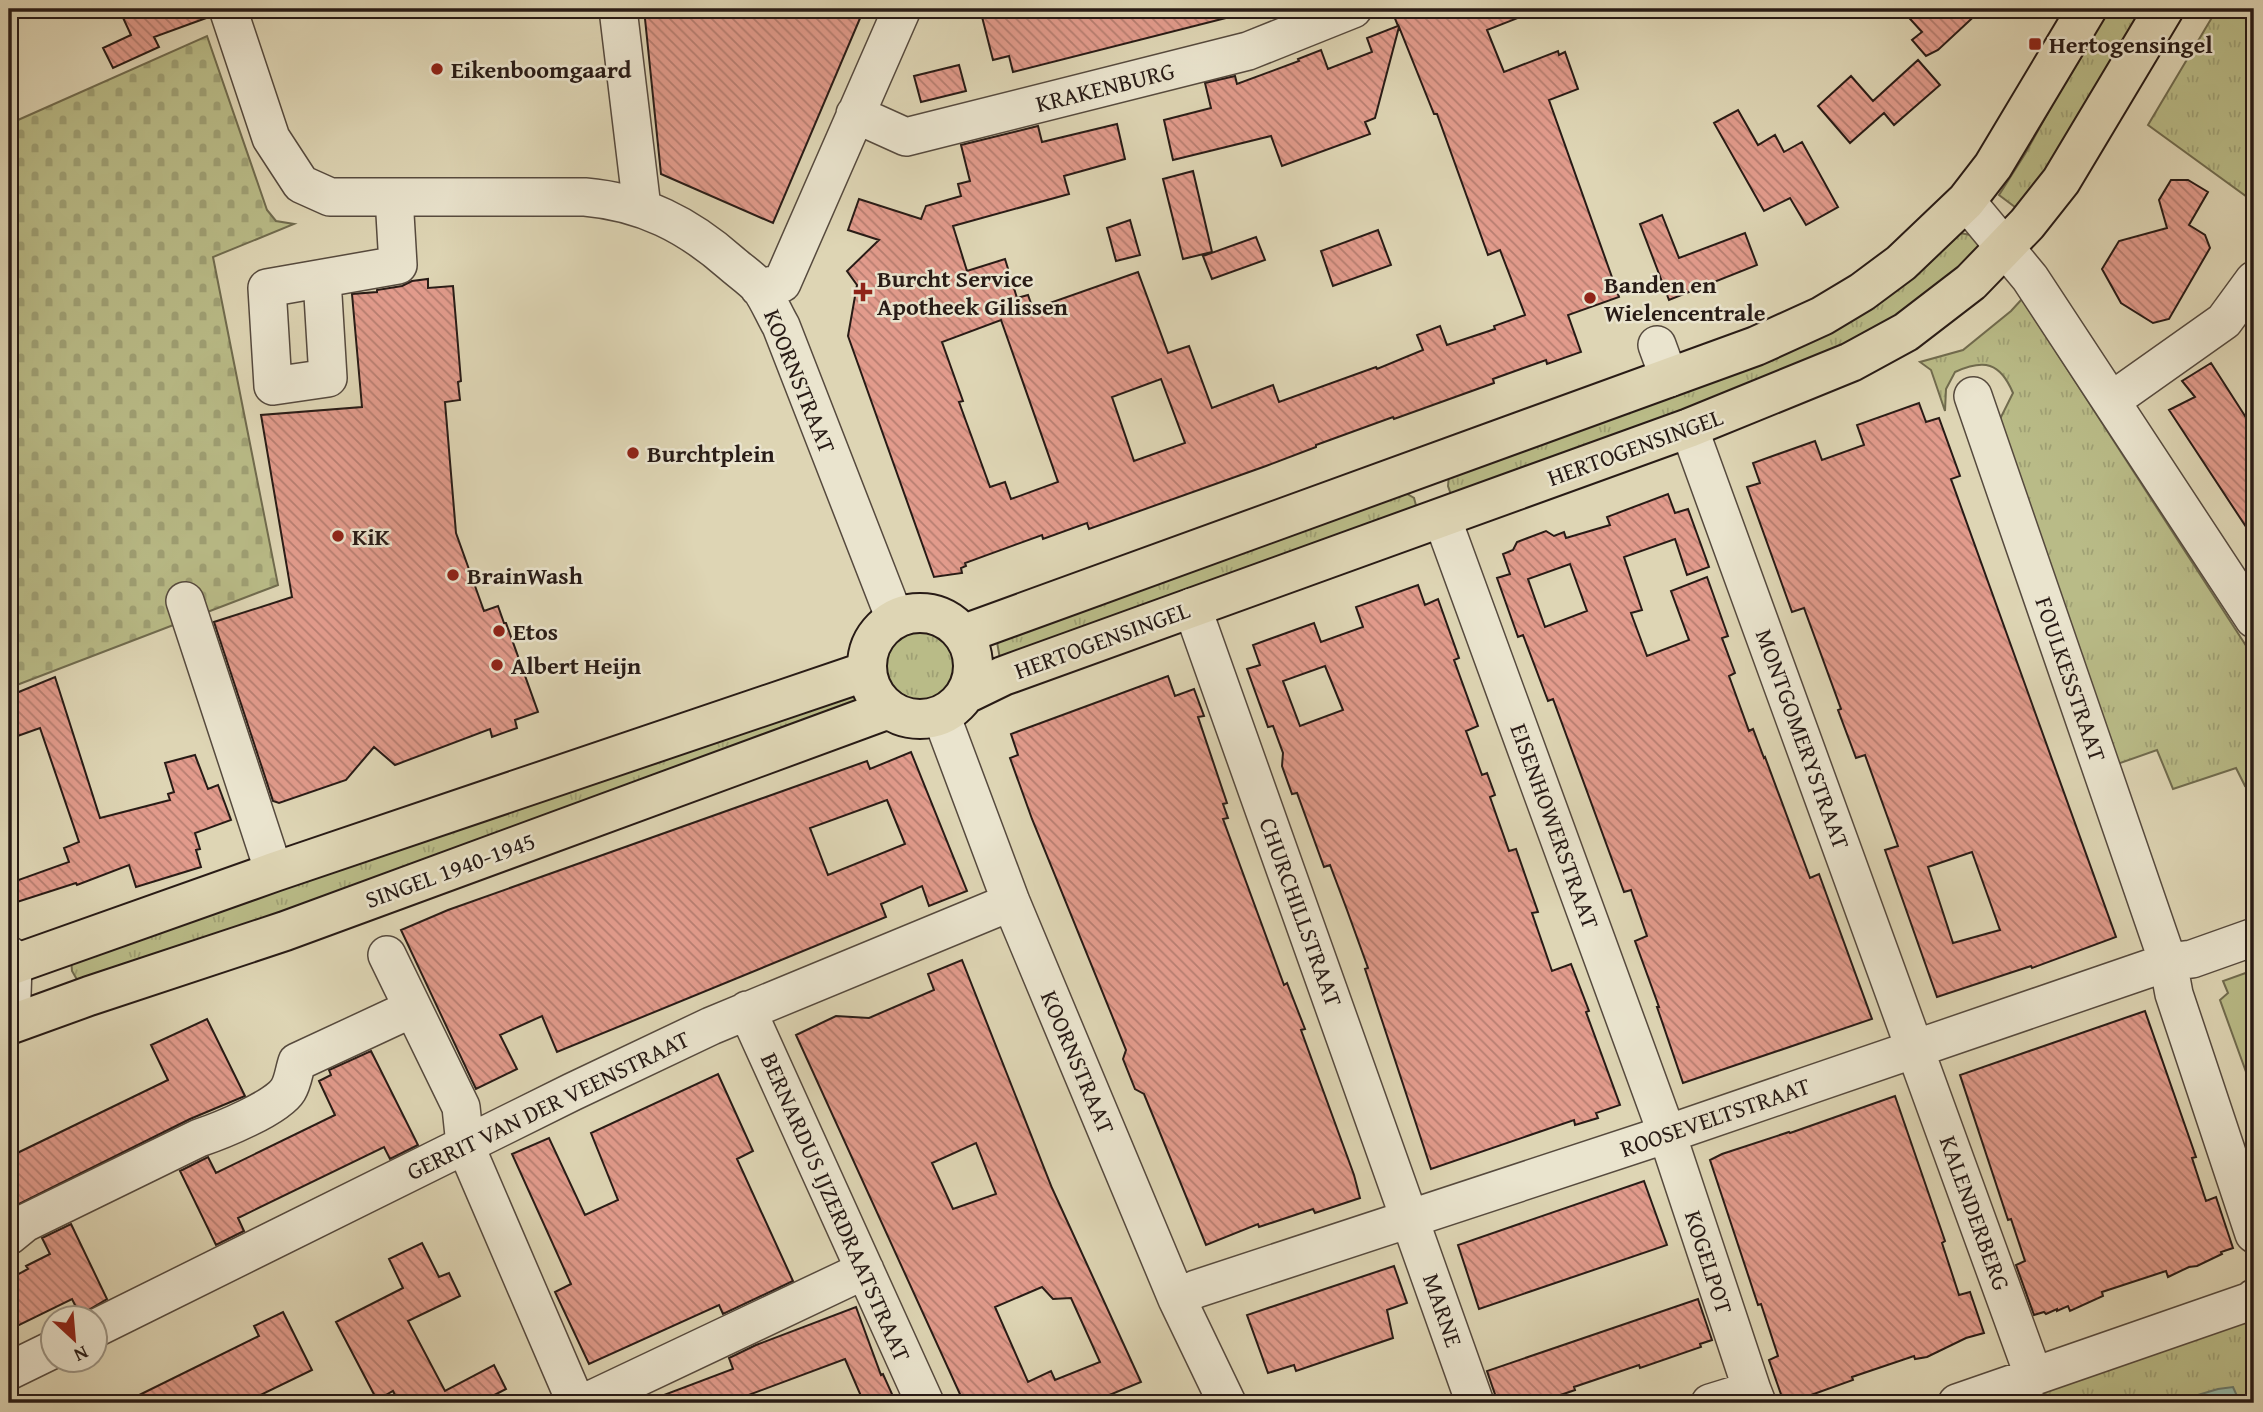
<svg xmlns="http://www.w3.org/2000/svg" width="2263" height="1412" viewBox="0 0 2263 1412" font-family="'Gentium Book Plus',serif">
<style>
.grass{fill:url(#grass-tufts);stroke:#706b4e;stroke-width:2}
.cemetery{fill:url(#cemetery-stones);stroke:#706b4e;stroke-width:2}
.park{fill:#b9bb87;stroke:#706b4e;stroke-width:2}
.water{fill:#94b9a7;stroke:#697a6d;stroke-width:2}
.building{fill:url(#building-back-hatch);stroke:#281b16;stroke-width:2;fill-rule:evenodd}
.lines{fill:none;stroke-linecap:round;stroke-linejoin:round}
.minor-casing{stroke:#564a3e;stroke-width:40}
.major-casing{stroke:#281b16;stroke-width:42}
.minor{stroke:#eae4ce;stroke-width:37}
.major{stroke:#ded5b4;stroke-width:38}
.poi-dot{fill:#8f2418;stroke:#eae4ce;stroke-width:2.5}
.labels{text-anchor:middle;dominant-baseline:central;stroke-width:5;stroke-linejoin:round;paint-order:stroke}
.poi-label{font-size:24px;font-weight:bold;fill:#281b16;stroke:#eae4ce;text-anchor:start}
.street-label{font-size:24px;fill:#281b16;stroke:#eae4ce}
</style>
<defs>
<pattern id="grass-tufts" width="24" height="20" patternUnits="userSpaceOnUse" patternTransform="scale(1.75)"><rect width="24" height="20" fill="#b9bb87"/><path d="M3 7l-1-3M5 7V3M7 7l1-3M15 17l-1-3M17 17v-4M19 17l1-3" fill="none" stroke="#9fa074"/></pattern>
<pattern id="cemetery-stones" width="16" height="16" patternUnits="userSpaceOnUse" patternTransform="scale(1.75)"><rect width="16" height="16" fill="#b9bb87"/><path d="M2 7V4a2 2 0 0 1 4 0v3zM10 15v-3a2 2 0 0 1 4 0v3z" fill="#9fa074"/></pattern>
<pattern id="building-back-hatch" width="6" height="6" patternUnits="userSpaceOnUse" patternTransform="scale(1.75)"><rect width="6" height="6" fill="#e29b8c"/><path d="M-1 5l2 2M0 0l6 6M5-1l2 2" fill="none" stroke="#b77e71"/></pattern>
</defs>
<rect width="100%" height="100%" fill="#ded5b4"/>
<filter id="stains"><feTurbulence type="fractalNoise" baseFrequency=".00286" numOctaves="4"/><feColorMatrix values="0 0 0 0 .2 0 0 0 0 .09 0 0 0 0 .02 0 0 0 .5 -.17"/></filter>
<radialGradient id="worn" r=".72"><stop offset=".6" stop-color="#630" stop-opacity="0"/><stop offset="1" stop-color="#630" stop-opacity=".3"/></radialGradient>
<path class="grass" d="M2108,9H2151L2023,213L1999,195L2025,154L2089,38Z
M2217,9H2254V202L2148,125Z
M1948,231L1971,235L1981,245L1898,328L1453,500L1448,486L1449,475L1736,367Z
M2022,299L2254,658V783L2245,786L2236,768L2173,789L2157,750L2106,768L1999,421L2013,393C2000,362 1984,359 1955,372L1946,389L1945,411L1931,370L1920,362L1963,350L2011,311Z
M1402,491L1414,498L1418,513L1001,665L997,642Z
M886 666a34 34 0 1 1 68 0a34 34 0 1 1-68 0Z
M845,686L864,709L79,983L72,971L71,959Z
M2254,1315V1403H1994Z"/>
<path class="cemetery" d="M207,36L267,210L276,221L294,224L213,257L278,585L9,688V124Z"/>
<path class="park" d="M2254,970V1094L2220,1000L2228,993L2223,981Z"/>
<path class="water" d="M2233,1387L2237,1396L2231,1403H2171L2218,1389Z"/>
<path class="building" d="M119,9H208L209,17L154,37L159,47L113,68L103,48L131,35Z
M644,9H864L773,223L661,174Z
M980,9H1229L1230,17L1013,72L1009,56L993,60Z
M1413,9H1537L1538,10L1487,30L1504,72L1558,51L1559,55L1565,52L1578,89L1549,100L1619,297L1568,315L1581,352L1547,364L1546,360L1493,379L1494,383L1394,419L1393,417L1316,445V447L1266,466L1089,529L1087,523L1043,539L1042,535L965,563L966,566L961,568L962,573L934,577L848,336L857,285L847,271L879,240L848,230L859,199L921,219L926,206L961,196L958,184L970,181L961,145L1038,126L1042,142L1117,124L1125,159L1064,176L1069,194L953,226L967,271L1005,259L1017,298L1028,295L1033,309L1138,272L1168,353L1189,346L1212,408L1273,385L1279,402L1376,367L1377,369L1423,350L1417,335L1440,326L1447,345L1495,329L1494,326L1525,315L1500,250L1488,255L1437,114H1434L1399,27L1375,118L1365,122L1370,134L1282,166L1271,136L1173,160L1164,120L1211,108L1205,83L1235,76L1237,84L1299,61L1298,59L1321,50L1328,69L1372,52L1367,38L1398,26L1394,16ZM1001,320L1058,482L1011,499L1005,482L990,487L959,402L963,401L942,342ZM1161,379L1185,443L1134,461L1112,397Z
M1901,9H1982L1938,50L1926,56L1912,40L1922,32Z
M1918,60L1940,85L1894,125L1884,113L1850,143L1818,106L1851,76L1873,101Z
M959,65L966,91L921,102L914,76Z
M1738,110L1758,145L1775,135L1784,152L1802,142L1838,207L1806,225L1790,198L1764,211L1714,123Z
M1193,171L1212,252L1183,259L1163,179Z
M2171,180H2188L2208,192L2189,225L2205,235L2210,248L2169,319L2153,323L2121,303L2102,269L2119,241L2167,228L2159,200Z
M1662,215L1679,258L1745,233L1757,265L1669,300L1640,224Z
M1130,220L1140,255L1116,261L1107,228Z
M1378,230L1391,265L1333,286L1321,251Z
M1256,237L1265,260L1212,279L1203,256Z
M428,279V288L453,286L461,381L458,382L460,400L445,402L456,533L484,611L498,606L504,623H506L538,712L515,720L517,728L492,737L490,729L395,765L374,747L346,780L279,803L273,801L214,622L292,597L261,415L362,407L352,294L377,292V290L402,286L412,281Z
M2211,363L2254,430V539L2169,410L2195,397L2182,381Z
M1919,403L1926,422L1939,418L1960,476L1951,479L2116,937L2032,968L2031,966L1937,997L1885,850L1898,846L1865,755L1856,758L1838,710L1841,709L1804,608L1792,612L1747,487L1760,483L1753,463L1815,441L1822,460L1864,445L1857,425ZM1972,852L2000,930L1953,943L1928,867Z
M1668,494L1675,513L1688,509L1709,567L1687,575L1675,539L1624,557L1642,610L1631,613L1647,656L1689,640L1671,591L1707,577L1728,636L1722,638L1735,673L1729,676L1749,731L1753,729L1764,758L1765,757L1810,878L1819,874L1872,1019L1683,1083L1657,1007H1659L1635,941L1647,936L1631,890L1624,892L1553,699L1548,701L1523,635L1518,637L1497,578L1510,574L1503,554L1513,550L1517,542L1546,531L1554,536L1564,532L1566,538L1610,525L1607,517ZM1570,564L1587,611L1545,627L1528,579Z
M1418,585L1425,605L1438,599L1459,658L1454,660L1478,726L1466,731L1482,775L1487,773L1495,795L1490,797L1509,851L1516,849L1538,912L1532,913L1552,971L1571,964L1589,1011L1586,1012L1620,1105L1596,1113L1598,1118L1575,1125L1574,1120L1431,1169L1365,969L1368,968L1347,910L1330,865L1324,867L1297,793L1292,794L1282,766L1283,753L1273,726L1268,727L1247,669L1260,665L1253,645L1314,623L1321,642L1363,627L1356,607ZM1325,666L1343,710L1300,726L1283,681Z
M1168,676L1175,696L1194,689L1204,716L1198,717L1227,803L1223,804L1228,818L1223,819L1284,985L1287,983L1305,1029L1301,1030L1354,1175L1360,1198L1315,1213L1313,1209L1259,1227L1258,1224L1206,1245L1144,1094L1135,1089L1123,1059L1126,1050L1032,819L1010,758L1018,755L1011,734Z
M55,677L100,818L170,800L168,794L174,792L165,763L195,755L208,789L218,785L231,820L195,833L200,849L196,850L201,867L136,887L129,865L77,885L76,883L17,902L10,883L69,862L64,848L79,842L40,728L9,739V696Z
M911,752L967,891L929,906L922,886L881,904L886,917L557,1052L542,1016L500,1035L517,1069L476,1089L401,930L448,910L867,761L870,769ZM887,800L905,844L828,875L810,828Z
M962,960L1052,1188L1141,1382L1090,1403H964L796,1035L836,1016L869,1018L934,990L928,974ZM976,1143L996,1194L953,1209L932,1163ZM1042,1287L1053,1299L1071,1298L1100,1362L1055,1380L1051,1371L1028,1382L995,1307Z
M2145,1011L2196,1157L2192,1158L2206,1201L2216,1197L2233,1248L2221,1252L2222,1254L2197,1266L2189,1267L2168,1277L2166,1271L2102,1292L2103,1296L2070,1311L2068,1306L2057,1311V1309L2046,1314L2044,1312L2034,1315L2016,1265L2025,1261L2011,1219L2008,1220L1960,1075Z
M207,1019L245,1096L190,1119L9,1209V1157L168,1080L151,1045Z
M371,1051L418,1145L390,1159L384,1147L238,1218L244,1231L216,1245L180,1171L208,1157L216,1173L335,1115L319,1081L331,1075L329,1070Z
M718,1074L753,1151L737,1159L793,1281L723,1314L719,1305L589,1364L555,1292L571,1284L512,1154L549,1138L585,1215L618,1200L591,1133Z
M1895,1096L1945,1241L1942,1243L1959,1295L1970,1292L1984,1333L1966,1338L1927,1357L1915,1359L1914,1356L1852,1377L1853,1380L1811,1395L1795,1400L1794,1396L1783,1400L1769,1360L1778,1356L1761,1304L1758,1305L1710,1160L1722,1154L1789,1132L1790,1133Z
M1644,1181L1667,1245L1479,1309L1458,1245Z
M71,1224L107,1299L80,1315L72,1299L9,1330V1279L28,1269L26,1266L50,1254L42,1238Z
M422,1243L439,1277L449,1273L460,1296L408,1321L445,1391L494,1365L506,1389L479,1403H399L393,1391L377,1400L336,1322L403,1288L389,1259Z
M1394,1266L1407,1303L1387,1310L1393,1338L1296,1371L1294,1365L1268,1373L1247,1315Z
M1698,1299L1712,1340L1700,1344L1701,1347L1640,1368L1639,1365L1574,1387L1575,1390L1537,1403H1498L1487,1371Z
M856,1307L881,1375L883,1374L896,1403H864L845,1359L727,1403H649L648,1401L733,1369L729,1358L756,1345Z
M283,1312L312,1370L244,1403H123L259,1336L254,1326Z"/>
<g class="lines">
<defs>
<path id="minor" d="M228,9L271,138L301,184L330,197H585C643,202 688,225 731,263C740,271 752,279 760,288C768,299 774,314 781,326L895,619
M618,9L642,208
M855,114L906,137L1248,51L1353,9
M1966,201L2030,278L2254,619
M322,279L328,378L273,386L267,288L398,265L394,197
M759,288L782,283L902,9
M1657,345L1669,378
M1973,396L2168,962L2174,994L2254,1234
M2111,401L2224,321L2254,280
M1689,428L2034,1377
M1442,518L1667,1134L1752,1390
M185,601L274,872
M1192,607L1475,1403
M941,715L1011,902L1177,1299L1227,1403
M9,955L13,965L11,1024
M387,955L461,1107L465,1145L576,1403
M747,1010L925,1403
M9,1236L25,1223L199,1138C220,1131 277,1108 288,1090C293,1082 294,1071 297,1062L411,1009
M1177,1299L1196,1289L1667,1134L2168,962L2192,959L2254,937
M94,1329L572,1092L711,1026L1011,902
M9,1371L52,1350
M584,1403L865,1270
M1710,1403L1752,1390L1757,1403
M1957,1403L2251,1301L2254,1298"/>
<path id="major" d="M867 666a53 53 0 1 1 106 0a53 53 0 1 1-106 0Z
M964,634L1756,346L1822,316L1862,292L1901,263L1966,201L1993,166L2087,9
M966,694L1003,676L1689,428L1851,362L1906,332L1971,282L2027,224L2061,181L2164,9
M9,966L274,872L867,671
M9,1025L89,996L285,931L889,709"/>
</defs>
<use href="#minor" class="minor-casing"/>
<use href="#major" class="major-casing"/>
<use href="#minor" class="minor"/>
<use href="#major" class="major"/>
</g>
<g class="poi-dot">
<rect x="2028" y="37" width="14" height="14" rx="3.5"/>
<circle cx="437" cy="69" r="7"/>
<path d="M859.5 281.5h7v7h7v7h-7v7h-7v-7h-7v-7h7z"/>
<circle cx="1590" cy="298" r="7"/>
<circle cx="633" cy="453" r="7"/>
<circle cx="338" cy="536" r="7"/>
<circle cx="453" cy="575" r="7"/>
<circle cx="499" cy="631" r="7"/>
<circle cx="497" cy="665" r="7"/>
</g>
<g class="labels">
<g class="poi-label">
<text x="2049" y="44">Hertogensingel</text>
<text x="451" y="69">Eikenboomgaard</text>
<text x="877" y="278">Burcht Service<tspan x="877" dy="28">Apotheek Gilissen</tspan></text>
<text x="1604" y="284">Banden en<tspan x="1604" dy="28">Wielencentrale</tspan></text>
<text x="647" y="453">Burchtplein</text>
<text x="352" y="536">KiK</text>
<text x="467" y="575">BrainWash</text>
<text x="513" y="631">Etos</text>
<text x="511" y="665">Albert Heijn</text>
</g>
<g class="street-label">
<text transform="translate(1105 87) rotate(-14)">KRAKENBURG</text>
<text transform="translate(800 381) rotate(68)">KOORNSTRAAT</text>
<text transform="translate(1635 447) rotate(-20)">HERTOGENSINGEL</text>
<text transform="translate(1102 640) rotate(-20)">HERTOGENSINGEL</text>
<text transform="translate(2071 679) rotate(71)">FOULKESSTRAAT</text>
<text transform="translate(1803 739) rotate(70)">MONTGOMERYSTRAAT</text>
<text transform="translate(1555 826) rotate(70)">EISENHOWERSTRAAT</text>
<text transform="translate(450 870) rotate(-20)">SINGEL 1940-1945</text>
<text transform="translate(1301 912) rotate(70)">CHURCHILLSTRAAT</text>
<text transform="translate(1078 1062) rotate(67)">KOORNSTRAAT</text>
<text transform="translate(548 1105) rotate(-26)">GERRIT VAN DER VEENSTRAAT</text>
<text transform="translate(1715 1117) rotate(-19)">ROOSEVELTSTRAAT</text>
<text transform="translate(836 1207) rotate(66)">BERNARDUS IJZERDRAATSTRAAT</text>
<text transform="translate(1975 1213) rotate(70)">KALENDERBERG</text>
<text transform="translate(1709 1262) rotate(72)">KOGELPOT</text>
<text transform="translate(1443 1310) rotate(71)">MARNE</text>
</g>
</g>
<rect width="2263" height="1412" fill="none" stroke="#ded5b4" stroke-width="35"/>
<rect x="10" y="10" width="2242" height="1391" fill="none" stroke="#281b16" stroke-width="3.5"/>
<rect x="18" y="18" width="2228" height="1377" fill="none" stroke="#281b16" stroke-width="2"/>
<g transform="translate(74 1339) rotate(154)"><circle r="33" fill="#eae4ce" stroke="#9c9484" stroke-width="2"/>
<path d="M0-5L12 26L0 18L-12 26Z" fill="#8f2418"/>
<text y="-10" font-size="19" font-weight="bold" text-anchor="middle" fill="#281b16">N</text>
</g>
<rect width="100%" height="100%" filter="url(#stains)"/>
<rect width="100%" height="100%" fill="url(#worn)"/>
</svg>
